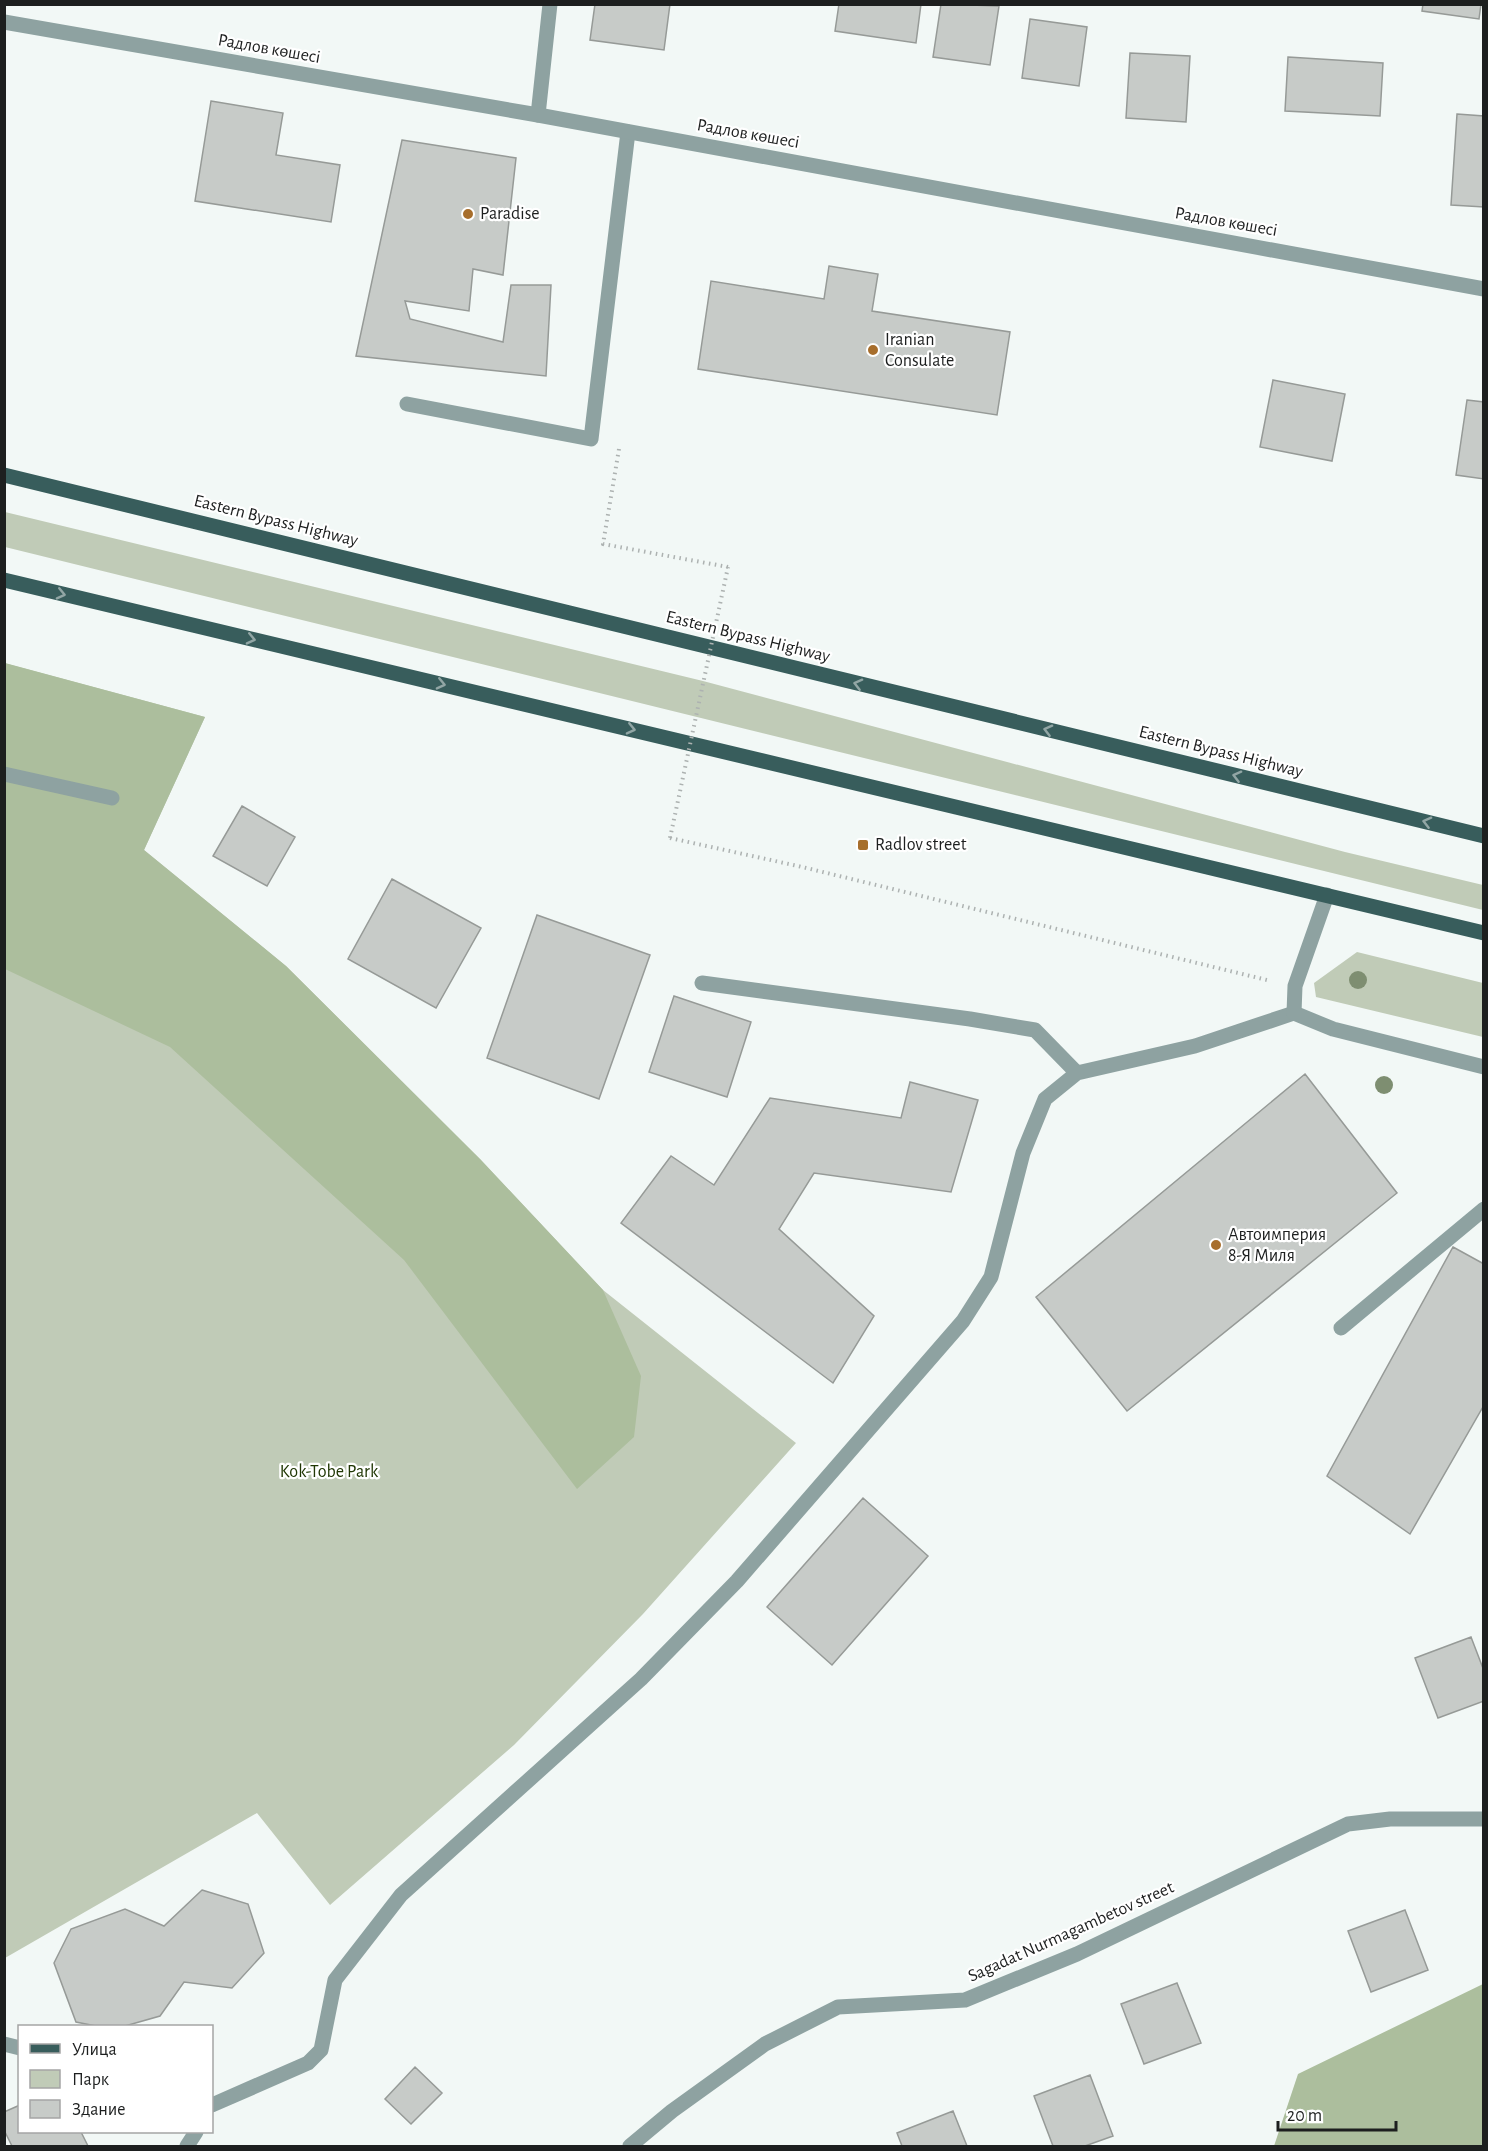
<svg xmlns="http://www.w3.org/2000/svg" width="1488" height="2151" viewBox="0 0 1488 2151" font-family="'Alegreya Sans',sans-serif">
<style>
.green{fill:#c0cbb7}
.forest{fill:#acbe9d}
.building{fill:#c7cbc8;stroke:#969a97;stroke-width:1.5}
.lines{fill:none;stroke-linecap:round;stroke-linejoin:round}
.path{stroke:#adb2b1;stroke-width:4;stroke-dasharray:1.5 4.5;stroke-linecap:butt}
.service{stroke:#8ea2a1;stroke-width:15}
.minor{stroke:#8ea2a1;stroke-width:15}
.tertiary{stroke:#8ea2a1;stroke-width:15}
.primary{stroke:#385d5c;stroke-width:15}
.path-bridge{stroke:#adb2b1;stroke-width:4;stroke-dasharray:1.5 4.5;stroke-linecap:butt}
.tree{fill:#7e8e71}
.oneway{stroke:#92a6a5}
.poi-dot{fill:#a76e2c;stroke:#fff;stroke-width:2}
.labels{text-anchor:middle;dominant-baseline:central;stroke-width:4.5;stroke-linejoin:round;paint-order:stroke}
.street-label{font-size:18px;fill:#1d1f1f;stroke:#fff}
.poi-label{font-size:18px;fill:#1d1f1f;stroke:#fff;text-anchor:start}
.park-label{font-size:18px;fill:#203704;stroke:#fff}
</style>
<rect width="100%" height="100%" fill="#f2f8f6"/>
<path class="green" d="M5,512L703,681L1345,852L1483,885V910L5,547Z
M4,663L205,717L144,850L286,966L480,1159L603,1290L796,1443L643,1614L514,1745L330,1905L257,1813L5,1958Z
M1357,952L1483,983V1037L1316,997L1314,983Z"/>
<path class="forest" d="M5,663L205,717L144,850L286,966L480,1159L603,1290L641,1376L634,1437L577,1489L404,1260L170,1047L5,969Z
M1483,1984V2146H1274L1298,2074Z"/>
<path class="building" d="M595,4H670L664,50L590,40Z
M839,4H921L916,43L835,31Z
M941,4L999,6L990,65L933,57Z
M1423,4H1481L1479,19L1422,11Z
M1030,19L1087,27L1079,86L1022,78Z
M1130,53L1190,56L1186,122L1126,118Z
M1288,57L1383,63L1380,116L1285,111Z
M211,101L283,113L276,155L340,165L331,222L195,201Z
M1457,114L1484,116V207L1451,205Z
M402,140L516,158L503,275L473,269L469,311L405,301L410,319L503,342L511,285H551L546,376L356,356Z
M829,266L878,274L872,311L1010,332L997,415L698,369L711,281L824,299Z
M1273,380L1345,394L1332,461L1260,447Z
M1467,400L1484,402V479L1456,475Z
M242,806L295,837L267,886L213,856Z
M392,879L481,928L436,1008L348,959Z
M537,915L650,955L599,1099L487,1058Z
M674,996L751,1022L727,1097L649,1072Z
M1305,1074L1397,1193L1127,1411L1036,1297Z
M910,1082L978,1100L951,1192L814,1173L779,1229L874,1316L833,1383L621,1223L671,1156L714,1185L770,1098L901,1118Z
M1453,1247L1484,1264V1405L1410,1534L1327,1476Z
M863,1498L928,1556L832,1665L767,1607Z
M1471,1637L1484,1671V1701L1438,1718L1415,1658Z
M202,1890L248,1904L264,1953L232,1988L184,1982L160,2016L125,2026H96L76,2022L54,1963L71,1929L125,1909L164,1926Z
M1405,1910L1428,1970L1371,1992L1348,1931Z
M1177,1983L1201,2043L1144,2064L1121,2004Z
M415,2067L442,2093L411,2124L385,2099Z
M1090,2075L1113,2136L1085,2146H1053L1034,2096Z
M20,2105V2132H81L88,2146H12L4,2130V2112Z
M953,2111L967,2146H902L897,2133Z"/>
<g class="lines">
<path class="path" d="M619,449L603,544L728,567
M670,838L798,866L1267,980"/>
<path class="service" d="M538,115L550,4
M407,404L591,439L628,132
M702,983L970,1019L1035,1030L1077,1073
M1341,1328L1484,1209
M4,2044L20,2048
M212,2105L308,2063L321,2050L335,1980L401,1895L641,1679L737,1581L963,1321L991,1277L1023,1153L1045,1099L1077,1073L1195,1046L1294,1013
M187,2146L196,2132"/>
<path class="minor" d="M4,22L538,115L1484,289
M4,774L112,798"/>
<path class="tertiary" d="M1327,895L1295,986L1294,1013L1333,1029L1484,1067
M630,2146L672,2111L765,2044L838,2007L965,2000L1077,1954L1348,1824L1390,1819H1484"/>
<path class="primary" d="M4,475L1484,836
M4,580L1484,933"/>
<path class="path-bridge" d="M670,838L728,567"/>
</g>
<g class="tree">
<circle cx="1358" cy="980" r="9"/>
<circle cx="1384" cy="1085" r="9"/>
</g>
<defs><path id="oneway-chevron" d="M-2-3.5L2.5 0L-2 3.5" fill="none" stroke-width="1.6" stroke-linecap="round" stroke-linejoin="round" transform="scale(1.5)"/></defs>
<g class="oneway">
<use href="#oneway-chevron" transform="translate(61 594) rotate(13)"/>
<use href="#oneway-chevron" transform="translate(251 639) rotate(13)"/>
<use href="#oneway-chevron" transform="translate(441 684) rotate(13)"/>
<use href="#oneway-chevron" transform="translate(858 684) rotate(-166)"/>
<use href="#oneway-chevron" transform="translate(631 729) rotate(13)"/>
<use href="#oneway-chevron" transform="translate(1048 730) rotate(-166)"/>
<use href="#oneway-chevron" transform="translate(1237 776) rotate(-166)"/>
<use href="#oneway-chevron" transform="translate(1427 822) rotate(-166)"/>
</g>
<g class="poi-dot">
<circle cx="468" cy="214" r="6"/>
<circle cx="873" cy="350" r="6"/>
<rect x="857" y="839" width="12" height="12" rx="3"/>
<circle cx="1216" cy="1245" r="6"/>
</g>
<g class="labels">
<g class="street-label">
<text transform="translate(269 49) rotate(10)">Радлов көшесі</text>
<text transform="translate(748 134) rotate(10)">Радлов көшесі</text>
<text transform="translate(1226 222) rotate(10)">Радлов көшесі</text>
<text transform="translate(276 521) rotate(14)">Eastern Bypass Highway</text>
<text transform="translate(748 637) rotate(14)">Eastern Bypass Highway</text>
<text transform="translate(1221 752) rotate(14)">Eastern Bypass Highway</text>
<text transform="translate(1071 1932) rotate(-24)">Sagadat Nurmagambetov street</text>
</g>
<g class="poi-label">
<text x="480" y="214">Paradise</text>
<text x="885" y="340">Iranian<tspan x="885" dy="21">Consulate</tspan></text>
<text x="875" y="845">Radlov street</text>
<text x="1228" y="1235">Автоимперия<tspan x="1228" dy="21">8-Я Миля</tspan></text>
</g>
<g class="park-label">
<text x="329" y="1472">Kok-Tobe Park</text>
</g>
</g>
<rect width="1488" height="2151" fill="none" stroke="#1d1f1f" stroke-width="12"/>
<rect x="18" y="2025" width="195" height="108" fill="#ffffff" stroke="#a5a5a5" stroke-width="1.5"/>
<rect x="30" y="2044" width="30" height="9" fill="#385d5c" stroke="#a5a5a5" stroke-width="1.5"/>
<text x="72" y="2055" font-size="18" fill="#1d1f1f">Улица</text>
<rect x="30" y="2070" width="30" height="18" fill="#c0cbb7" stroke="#a5a5a5" stroke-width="1.5"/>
<text x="72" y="2085" font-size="18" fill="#1d1f1f">Парк</text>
<rect x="30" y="2100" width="30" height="18" fill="#c7cbc8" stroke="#a5a5a5" stroke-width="1.5"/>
<text x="72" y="2115" font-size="18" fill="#1d1f1f">Здание</text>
<path d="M1278 2121v9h118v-9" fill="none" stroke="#1d1f1f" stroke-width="3"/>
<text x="1287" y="2121" font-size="18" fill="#1d1f1f" stroke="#ffffff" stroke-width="4.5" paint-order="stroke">20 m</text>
</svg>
